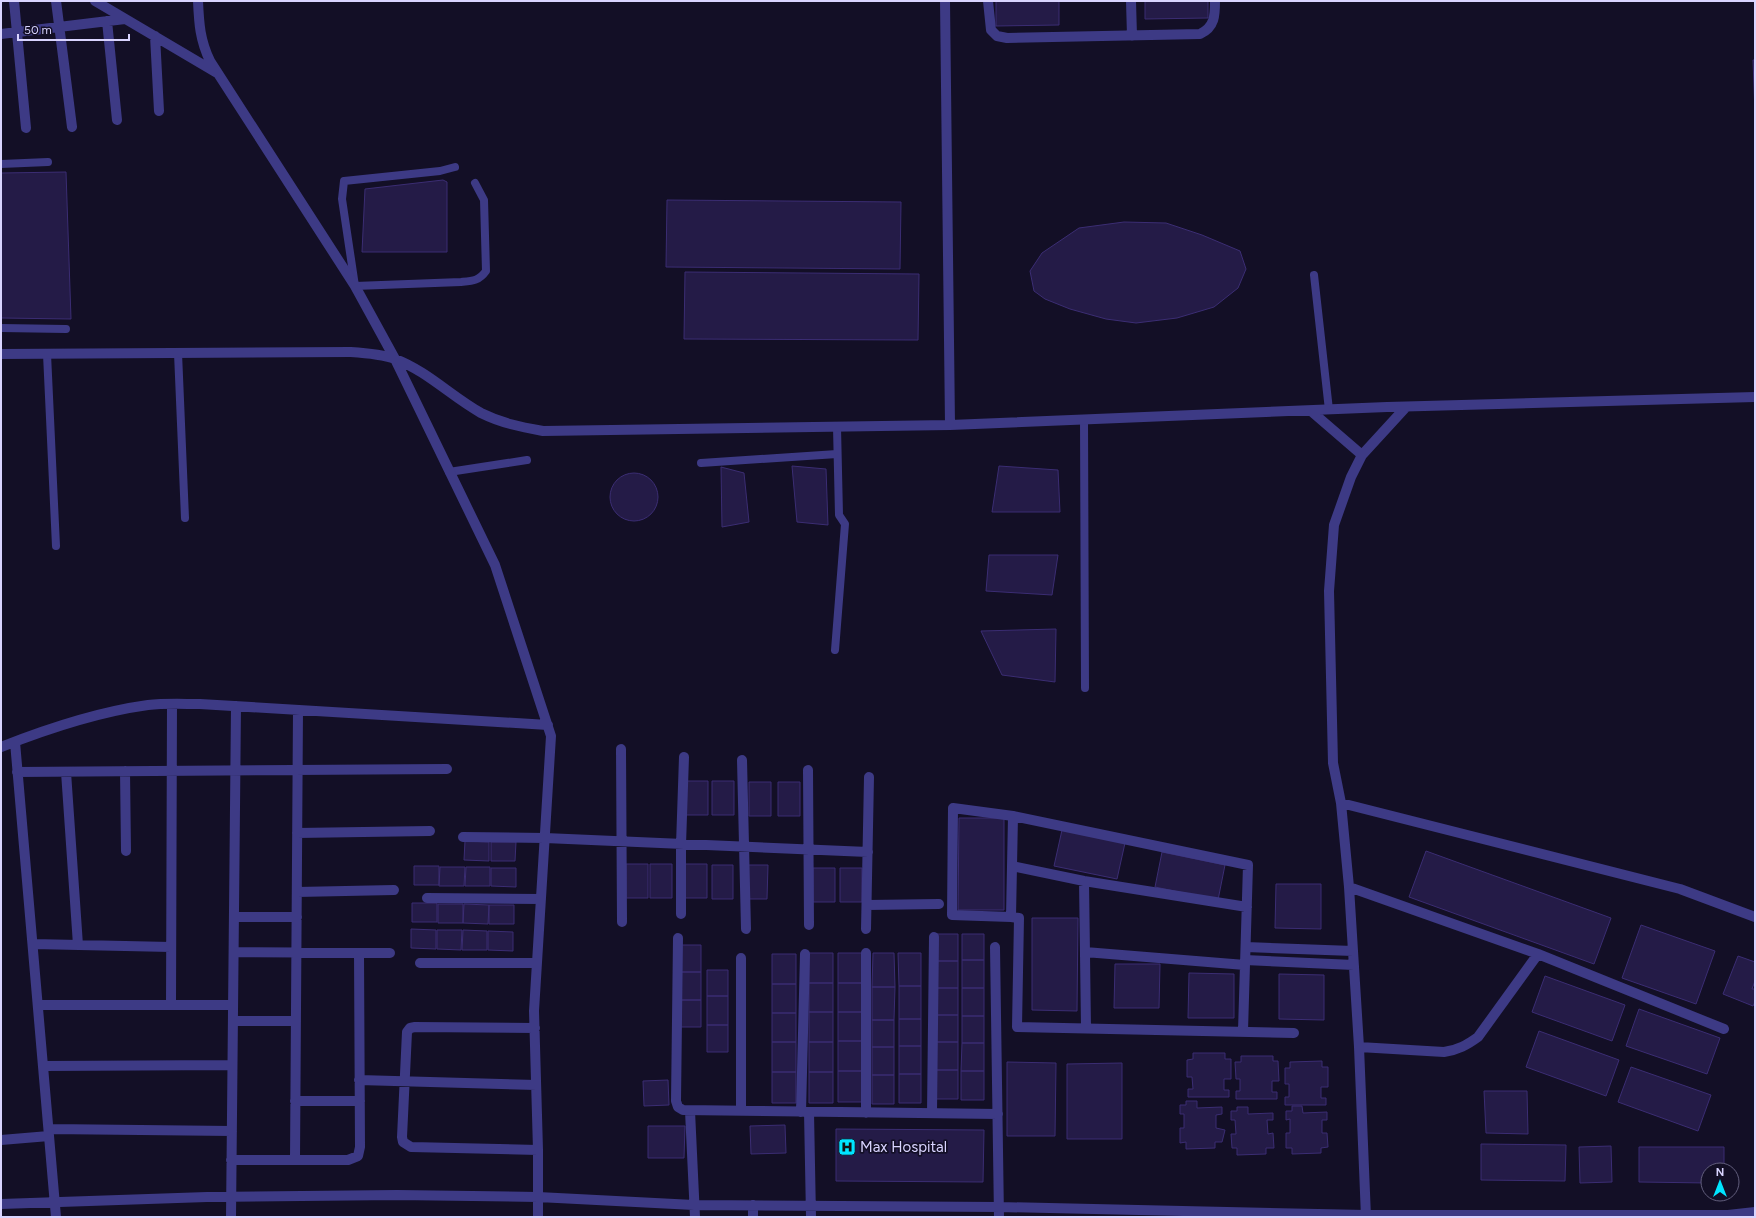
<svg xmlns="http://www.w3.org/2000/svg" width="1756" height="1218" viewBox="0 0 1756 1218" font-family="Figtree,sans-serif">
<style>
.building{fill:#241b47;stroke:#3b2d73}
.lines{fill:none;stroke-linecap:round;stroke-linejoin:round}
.service{stroke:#3d3a85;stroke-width:8}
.minor{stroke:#3d3a85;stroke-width:10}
.labels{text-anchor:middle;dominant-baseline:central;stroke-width:3.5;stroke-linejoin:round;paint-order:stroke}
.poi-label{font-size:15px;fill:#d9d4ff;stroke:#130f26;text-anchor:start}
</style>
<rect width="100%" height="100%" fill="#130f26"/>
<path class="building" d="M996,1H1059V25L996,26Z
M1145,1H1208V18L1145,19Z
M1753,60H1755V113Z
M66,172L71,319L1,318V173Z
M443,180L447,182V252H362L365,189Z
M667,200L901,202L900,269L666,267Z
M1124,222L1166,223L1202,235L1240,251L1246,269L1238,288L1214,307L1177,318L1136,323L1106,319L1070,309L1045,299L1034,291L1030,271L1042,253L1079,228Z
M685,272L919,274L918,340L684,339Z
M792,466L826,469L828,525L797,522Z
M999,466L1058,470L1060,512H992Z
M721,467L744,473L749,522L722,527Z
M610 497a24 24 0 1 1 48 0a24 24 0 1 1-48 0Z
M989,555H1058L1052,595L986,591Z
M1056,629L1055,682L1002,675L981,631Z
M686,781H708V815H686Z
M712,781H734V815H712Z
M749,782H771V816H749Z
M778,782H800V816H778Z
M959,818H1004V910H958Z
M1062,830L1125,843L1117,879L1054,866Z
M465,841L489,842V861L464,860Z
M491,842H516L515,861H491Z
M1426,851L1611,918L1594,964L1409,897Z
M1162,852L1225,865L1218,900L1155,887Z
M626,864H648V898H626Z
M650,864H672V898H650Z
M685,864H707V898H685Z
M712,865H733V899H712Z
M746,865H768L767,899H745Z
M414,866H439V885H414Z
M440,867H465L464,886H439Z
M466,867H490V886H465Z
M491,868H516V887L491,886Z
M813,868H835V902H813Z
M840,868H862V902H840Z
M1276,884H1321V929L1275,928Z
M412,903H437V922H412Z
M438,904H463V923H438Z
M464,904L489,905L488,924L463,923Z
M489,905H514V924H489Z
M1032,918H1078L1077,1011L1032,1010Z
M1641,925L1715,951L1696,1004L1622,978Z
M411,929L436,930V949L411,948Z
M437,930H462L461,950L437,949Z
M463,930L487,931V950H462Z
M488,931L513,932V951L488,950Z
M935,934H958V961H935Z
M962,934H984V960H962Z
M679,945H701V972H679Z
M809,953H833V983H809Z
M838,953H862V983H838Z
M873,953H894L895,987H872Z
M898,953H921V986H899Z
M772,954H796V984H772Z
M1738,956L1755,962V981L1752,989H1755V1002L1753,1006L1723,994Z
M962,960H984V988H962Z
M935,961H958V988H935Z
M1115,964H1160L1159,1008H1114Z
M707,970H728V996H707Z
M679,972H701V1000H679Z
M1189,973L1234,974V1018H1188Z
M1279,974L1324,975V1020L1279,1019Z
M1545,976L1625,1005L1612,1041L1532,1012Z
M809,983H833V1012H809Z
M838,983H862V1012H838Z
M772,984H796V1013H772Z
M899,986H921V1019H899Z
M872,987H895L894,1020H872Z
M935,988H958V1015H935Z
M962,988H984V1016H962Z
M707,996H728V1025H707Z
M679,1000H701V1027H679Z
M1639,1009L1720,1038L1707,1074L1626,1046Z
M809,1012H833V1042H809Z
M838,1012H862V1041H838Z
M772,1013H796V1042H772Z
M935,1015H958V1042H935Z
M962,1016H984V1043H962Z
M899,1019H921V1046H899Z
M872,1020H894V1047H872Z
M707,1025H728V1052H707Z
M1539,1031L1619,1060L1606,1096L1526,1067Z
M838,1041H862V1071H838Z
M772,1042H796V1072H772Z
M809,1042H833V1072H809Z
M935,1042H958V1070H935Z
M962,1043H984V1071H961Z
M899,1046H921V1074H899Z
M872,1047H894V1075H872Z
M1193,1053H1225V1059H1231V1079H1224V1090H1229V1097H1188V1089H1193L1192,1077H1187V1060L1193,1059Z
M1241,1056H1273V1061H1278L1279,1081H1272V1092H1277V1099H1236V1091H1240V1079H1236L1235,1062H1241Z
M1322,1061V1067H1328V1087H1321V1098H1326V1105H1285V1097H1289V1084H1285V1068H1290V1062Z
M1007,1062L1056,1063L1055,1136H1007Z
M1122,1063V1139H1067V1064Z
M1631,1067L1711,1095L1698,1131L1618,1102Z
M935,1070H958V1099H935Z
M838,1071H862V1102H838Z
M961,1071H984V1100H961Z
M772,1072H796V1103H772Z
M809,1072H833V1103H809Z
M899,1074H921V1103H899Z
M872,1075H894V1104H872Z
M668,1080L669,1105L644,1106L643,1081Z
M1484,1091H1527L1528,1134L1486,1133Z
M1186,1101H1197V1108L1222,1107V1114L1216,1115V1128L1225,1130L1222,1142H1215V1148L1186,1149V1142L1180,1143V1128H1184V1114H1180V1105H1186Z
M1292,1106H1302L1303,1113L1327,1112V1120H1322V1133H1327L1328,1147L1321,1148V1153L1292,1154V1148H1286V1133H1290V1119L1286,1120V1111H1292Z
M1237,1107H1248V1114L1273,1113V1120H1267L1268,1134L1273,1133L1274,1148H1266V1154L1237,1155V1148H1232L1231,1134H1236L1235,1120H1231V1111H1237Z
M785,1125L786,1153L751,1154L750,1126Z
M648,1126H685L684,1158H648Z
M836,1129L984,1130L983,1182L836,1181Z
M1481,1144L1566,1145L1565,1181L1481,1180Z
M1611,1146L1612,1182L1580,1183L1579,1147Z
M1639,1147H1724V1170H1708V1183L1639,1182Z"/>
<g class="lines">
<path class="service" d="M1,164L48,162
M455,167L440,171L344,181L342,199L355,286L461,282C472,281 479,281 486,271L484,200L475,183
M1314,275L1329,410
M1,328L66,329
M178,353L185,518
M47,354L56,546
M1084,420L1085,688
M701,463L837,454
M449,472L527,460
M835,650L845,524L839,515L837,427"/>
<path class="minor" d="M14,1L26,128
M56,1L72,127
M95,1L217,73
M198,1C199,24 200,40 210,61L355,286L395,359L495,565L551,736L534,1011L538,1150V1217
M945,1L950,425
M988,1L991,30L997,36L1007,38L1200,34C1215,27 1215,15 1215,1
M1131,1L1132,36
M107,21L117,120
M1,34L125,19
M155,36L159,111
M1,354L350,352C365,353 381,354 395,359C427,371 452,397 481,413C501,423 521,427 543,431L950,425L1387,407L1755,397
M1311,411L1362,455
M15,742L56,1217
M1,747C49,728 97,712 148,705C165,703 183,704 200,704L548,725
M621,749L622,922
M742,760L746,929
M808,770L809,925
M125,771L126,851
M17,772L447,769
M66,772L78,945
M1341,803L1680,889L1755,917
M1013,816L1248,865L1243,1031
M297,833L430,831
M463,837L545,838L868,852
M1012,866L1011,917L952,915L953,808L1013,816L1012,866L1084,881L1247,907
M1084,881L1086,1028
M1349,887L1538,954L1724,1029
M297,892L394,890
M427,898L541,899
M867,905L939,904
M681,914V845L684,757
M234,917H297
M1011,917L1019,918L1017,1027L1294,1033
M866,929L869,777
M678,938L676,1101L678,1107L683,1110L998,1114
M33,944L171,947
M995,947L999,1217
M1246,947L1353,951
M234,952L390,953
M1085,952L1245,965
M866,953V1113
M1245,960L1354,965
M420,963H537
M38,1005H233
M171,1005L172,704
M233,1021H296
M535,1028L415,1027L410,1028L407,1032L402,1137L403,1142L411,1147L538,1150
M1359,1047L1444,1052C1458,1050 1467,1045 1478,1037L1538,954
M44,1066L232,1065
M359,1080L536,1085
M295,1101H360
M741,1110V958
M690,1111L695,1217
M801,1112L805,954
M809,1112L811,1217
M932,1113L934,937
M49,1129L232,1131
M1,1140L49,1136
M231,1160H348L358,1156L360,1147L359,953
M295,1160L298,710
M1,1204L207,1197L397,1195L538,1197L694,1205L999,1207L1366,1215H1728L1755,1212
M753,1205V1217
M231,1217L236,706
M1366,1217L1359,1047L1349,887L1341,803L1333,763L1329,591L1334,525L1351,477L1362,455L1406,407"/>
</g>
<defs>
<symbol id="hospital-square" viewBox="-11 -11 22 22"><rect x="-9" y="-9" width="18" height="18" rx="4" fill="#00e5ff" stroke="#130f26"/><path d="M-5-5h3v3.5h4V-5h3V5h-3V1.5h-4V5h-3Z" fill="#111"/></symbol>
</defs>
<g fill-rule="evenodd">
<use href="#hospital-square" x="837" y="1137" width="20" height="20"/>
</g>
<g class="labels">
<g class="poi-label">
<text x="860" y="1147">Max Hospital</text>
</g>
</g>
<rect width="1756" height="1218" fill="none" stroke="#d9d4ff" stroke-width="4"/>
<g transform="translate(1720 1182)"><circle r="19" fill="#130f26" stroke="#625e7d"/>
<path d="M0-3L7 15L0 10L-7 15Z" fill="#00e5ff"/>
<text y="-6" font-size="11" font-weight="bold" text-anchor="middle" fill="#d9d4ff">N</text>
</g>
<path d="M18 34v6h111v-6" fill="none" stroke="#d9d4ff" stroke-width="2"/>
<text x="24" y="34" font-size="12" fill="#d9d4ff" stroke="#130f26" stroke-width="3" paint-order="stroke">50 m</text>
</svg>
